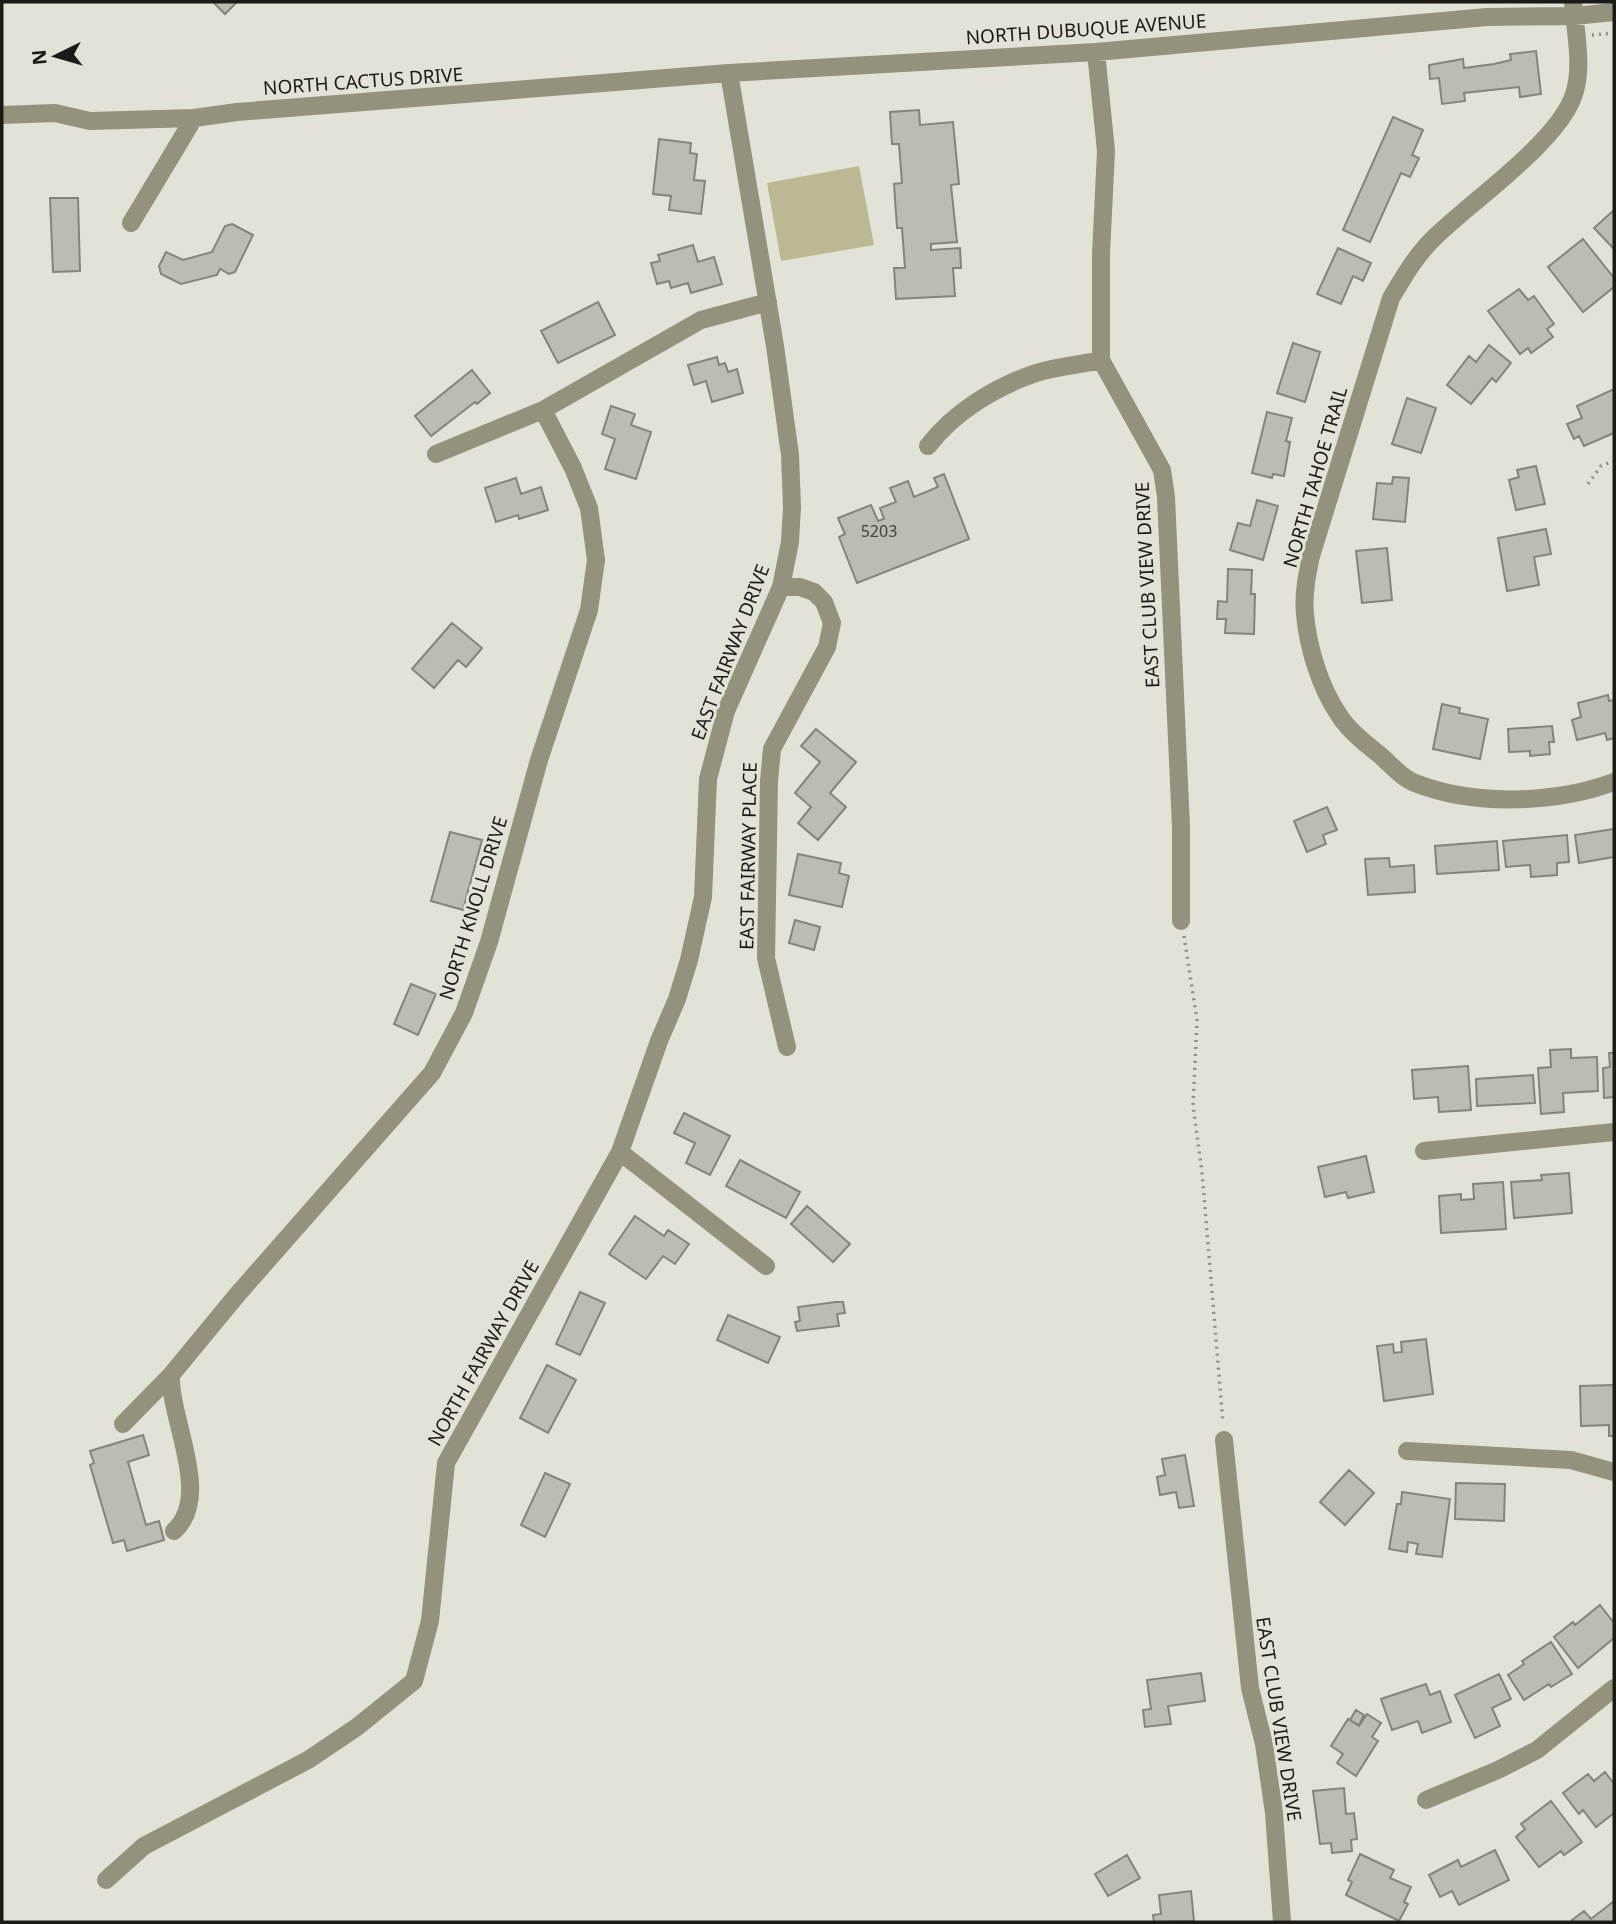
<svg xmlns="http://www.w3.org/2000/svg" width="1616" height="1924" viewBox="0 0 1616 1924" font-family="'Noto Sans',sans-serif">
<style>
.green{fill:#bcb893}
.building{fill:#bdbcb1;stroke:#858479;stroke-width:2}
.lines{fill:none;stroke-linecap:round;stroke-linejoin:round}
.path{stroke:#908f87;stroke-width:3.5;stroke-dasharray:2 5;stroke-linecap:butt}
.minor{stroke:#94917c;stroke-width:18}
.labels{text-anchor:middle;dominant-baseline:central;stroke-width:6;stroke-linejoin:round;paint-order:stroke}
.number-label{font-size:16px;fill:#44423d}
.street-label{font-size:19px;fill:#1b1a16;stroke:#e3e2d7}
</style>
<rect width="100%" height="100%" fill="#e3e2d7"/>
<path class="green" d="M859,166L874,245L781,261L767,183Z"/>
<path class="building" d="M213,2H237L225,14Z
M1536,51L1541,94L1520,97L1519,87L1464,93L1465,101L1442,104L1439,78L1430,79L1429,65L1463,59L1464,68L1494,64L1511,60L1510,54Z
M919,110L920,125L953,122L959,184L951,185L957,242L931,244V250L960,248L961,268H953L955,296L896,299L894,268H905L902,228H897L894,184L902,183L899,144H892L890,112Z
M1393,117L1423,130L1412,155L1419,158L1410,177L1401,173L1370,242L1343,230Z
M659,139L691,143L690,153L697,154L694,180L705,181L701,214L669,210L671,196L653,194Z
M50,198H78L80,271L53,272Z
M1614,210V249L1594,228Z
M232,224L253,235L235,272L229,274L220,269L217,275L181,284L161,274L159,266L166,252L183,260L212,252L225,226Z
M1583,239L1614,278V287L1583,312L1548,267Z
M693,245L698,262L714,257L722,284L691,293L688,283L671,288L669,281L657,284L651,263L660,261L658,255Z
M1338,248L1371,263L1363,281L1353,276L1341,304L1317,294Z
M1519,289L1528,300L1534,296L1554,324L1547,329L1553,337L1531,353L1528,348L1520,354L1488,311Z
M598,302L615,335L558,363L541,331Z
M1293,343L1320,352L1305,402L1277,393Z
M1489,345L1511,363L1496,382L1492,378L1471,404L1447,385L1469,356L1476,362Z
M717,357L719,365L725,363L728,372L737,369L743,393L712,402L706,381L694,385L688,365Z
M472,370L490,393L477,404L475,402L431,436L415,416Z
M1614,389V433L1584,446L1579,436L1574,439L1567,424L1582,418L1577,406Z
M1407,398L1436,408L1421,453L1392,444Z
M611,406L635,414L631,425L651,432L636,479L605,469L615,439L602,434Z
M1267,412L1292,418L1286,441L1290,442L1284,476L1273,474L1272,478L1252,473Z
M1536,466L1545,504L1516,510L1509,480L1519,477L1517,470Z
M944,474L969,539L857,583L839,537L845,534L838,518L871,505L878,521L884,519L880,508L896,502L890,488L908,481L914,497L938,487L934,478Z
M1393,477L1409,478L1405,522L1373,519L1377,483L1392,484Z
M516,478L521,494L541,487L548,510L519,519L518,515L496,522L485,488Z
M1257,500L1278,506L1263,560L1230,550L1238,523L1250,526Z
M1546,529L1551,554L1534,557L1539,585L1507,591L1498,538Z
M1387,548L1392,600L1362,603L1356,551Z
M1228,569L1252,570L1251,594H1255L1254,634L1225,633L1226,619H1217L1218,601L1227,602Z
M452,623L482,648L466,667L458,660L434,688L412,669Z
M1608,695L1609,701L1614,700V738L1607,740L1605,733L1577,740L1572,720L1581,717L1578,703Z
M1442,704L1460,708L1459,713L1488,719L1480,759L1433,749Z
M1552,726L1554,742H1549L1550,754L1530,756V751L1509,752L1508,729Z
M816,729L856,762L830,793L846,807L818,840L798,823L811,807L795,793L820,762L801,746Z
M1327,807L1337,830L1323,835L1326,844L1307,852L1294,821Z
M1614,829V857L1579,863L1575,835Z
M450,832L482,840L463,910L431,901Z
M1567,835L1569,862L1557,863V875L1531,877L1530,865L1506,867L1503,841Z
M1497,841L1499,870L1437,874L1435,846Z
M798,854L841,863L839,873L849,876L842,907L789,895Z
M1389,858L1390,867L1414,865L1415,892L1368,895L1365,859Z
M795,920L820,927L814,950L789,943Z
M411,984L436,994L418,1035L394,1024Z
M1571,1049V1058L1597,1057L1598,1091L1563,1093L1564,1112L1541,1114L1538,1068L1551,1067L1550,1050Z
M1609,1053H1614V1097L1604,1098L1603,1068L1610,1067Z
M1468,1066L1471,1110L1439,1112L1438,1097L1414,1099L1412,1070Z
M1533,1075L1535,1103L1477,1106L1476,1079Z
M684,1113L730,1136L710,1175L686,1163L695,1143L674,1133Z
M1366,1156L1374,1192L1348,1198L1346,1192L1325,1197L1318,1167Z
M740,1160L800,1192L786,1218L726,1186Z
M1569,1173L1572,1213L1514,1218L1511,1182L1542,1180L1541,1175Z
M1503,1182L1506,1229L1441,1233L1439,1196L1461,1194V1200L1474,1199L1473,1184Z
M807,1206L850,1244L833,1262L791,1224Z
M635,1216L664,1236L668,1230L689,1244L675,1264L663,1256L646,1279L609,1254Z
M580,1292L605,1303L580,1355L556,1344Z
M836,1302H843L845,1313L837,1314L839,1326L797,1331L795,1322L800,1321L798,1307Z
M728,1315L780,1337L768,1363L717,1340Z
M1426,1339L1433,1394L1384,1401L1377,1346L1393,1344L1394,1353L1402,1352L1401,1342Z
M547,1365L576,1380L548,1433L520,1418Z
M1614,1385V1436H1609V1425L1581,1426L1580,1386Z
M143,1435L149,1455L128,1462L146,1525L159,1521L164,1540L127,1551L124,1540L113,1543L90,1465L94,1463L90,1451Z
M1185,1455L1194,1506L1179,1508L1176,1492L1160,1495L1157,1477L1165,1475L1162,1459Z
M1349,1470L1374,1493L1345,1525L1320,1502Z
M545,1473L570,1484L545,1537L521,1525Z
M1456,1483L1505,1484L1504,1521L1455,1519Z
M1402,1492L1450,1499L1442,1557L1416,1554L1418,1544L1408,1542L1407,1552L1389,1549L1397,1504H1401Z
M1600,1605L1614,1623V1638L1578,1668L1554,1637L1573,1622L1575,1625Z
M1551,1642L1572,1674L1551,1687L1549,1684L1524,1700L1508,1675L1524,1664L1522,1661Z
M1201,1673L1205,1701L1168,1706L1171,1724L1145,1727L1143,1710L1151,1709L1147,1680Z
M1499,1674L1511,1699L1492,1708L1500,1726L1475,1738L1455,1695Z
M1426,1684L1430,1695L1440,1691L1451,1722L1422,1733L1418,1721L1392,1730L1381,1699Z
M1356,1710L1364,1715L1359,1725L1350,1720Z
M1367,1714L1381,1723L1372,1737L1378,1741L1356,1776L1337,1763L1343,1754L1331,1746L1348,1719L1359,1726Z
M1605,1772L1614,1784V1813L1596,1827L1583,1810L1579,1814L1563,1793L1588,1774L1594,1781Z
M1344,1788L1346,1814L1354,1813L1357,1839L1351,1840L1352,1851L1332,1853L1331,1843L1320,1844L1313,1791Z
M1551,1801L1582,1842L1564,1855L1561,1851L1539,1867L1516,1837L1525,1829L1521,1824Z
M1495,1850L1509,1880L1459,1905L1452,1891L1440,1897L1429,1875L1458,1860L1461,1867Z
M1360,1854L1394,1870L1390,1878L1411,1887L1404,1902L1408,1904L1399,1921L1346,1895L1352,1882L1348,1880Z
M1127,1855L1140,1878L1108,1896L1095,1874Z
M1191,1891L1194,1921L1154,1922L1153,1915L1161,1914L1159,1895Z
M1614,1901V1922H1573L1572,1920L1584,1911L1591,1919Z"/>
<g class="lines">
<path class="path" d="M1592,35L1614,33
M1588,484L1601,466L1614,461
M1184,936L1197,1020L1193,1106L1202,1172L1223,1423"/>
<path class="minor" d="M1573,2C1575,31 1584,69 1573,97C1556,143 1472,201 1435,237C1417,254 1404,276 1391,298L1311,556C1307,575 1303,595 1305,614C1308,648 1320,687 1339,715C1349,731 1366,744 1381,756C1391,765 1402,778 1415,783C1473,806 1555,804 1614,782
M1096,52L1106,151L1101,254V360L1162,470L1166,497L1181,827V921
M2,115L55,113L90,121L194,118L237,112L729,73L1096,52L1487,17L1574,16L1614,12
M131,223L194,118
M928,446C954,412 995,387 1036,373C1057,366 1080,365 1101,360
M436,454L543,410L701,320L768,302
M781,587H800L814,592L824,602L832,623L827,647L772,749L769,781L766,958L787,1047
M1424,1151L1614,1132
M620,1152L766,1266
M171,1375C169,1419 213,1496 174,1531
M123,1424L171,1375L237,1295L432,1073L464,1013L489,942L539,760L589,610L596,560L589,508L573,468L543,410
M1224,1440L1250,1688L1264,1744L1274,1813L1282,1922
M1407,1451L1571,1460L1614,1472
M1426,1800L1498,1770L1537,1750L1614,1688
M106,1880L144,1846L308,1760L357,1727L414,1681L430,1621L446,1463L620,1152L659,1041L677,999L689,960L703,897L708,779L726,711L781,587L790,542L792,507L790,455L775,346L729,73"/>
</g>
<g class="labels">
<g class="number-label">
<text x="879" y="531">5203</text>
</g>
<g class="street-label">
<text transform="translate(1086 29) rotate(-4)">NORTH DUBUQUE AVENUE</text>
<text transform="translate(363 81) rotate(-4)">NORTH CACTUS DRIVE</text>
<text transform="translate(1315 477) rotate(-74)">NORTH TAHOE TRAIL</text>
<text transform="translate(1147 585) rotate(-93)">EAST CLUB VIEW DRIVE</text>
<text transform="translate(730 652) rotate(-69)">EAST FAIRWAY DRIVE</text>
<text transform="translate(748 856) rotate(-89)">EAST FAIRWAY PLACE</text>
<text transform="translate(473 908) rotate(-73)">NORTH KNOLL DRIVE</text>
<text transform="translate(483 1353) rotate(-61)">NORTH FAIRWAY DRIVE</text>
<text transform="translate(1279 1719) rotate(81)">EAST CLUB VIEW DRIVE</text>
</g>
</g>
<rect width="1616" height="1924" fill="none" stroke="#1b1a16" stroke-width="7"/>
<g transform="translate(56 56) rotate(265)" stroke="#e3e2d7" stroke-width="5" paint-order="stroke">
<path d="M0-5L12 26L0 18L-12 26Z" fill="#1b1a16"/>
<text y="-10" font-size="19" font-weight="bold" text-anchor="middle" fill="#1b1a16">N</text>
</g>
</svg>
